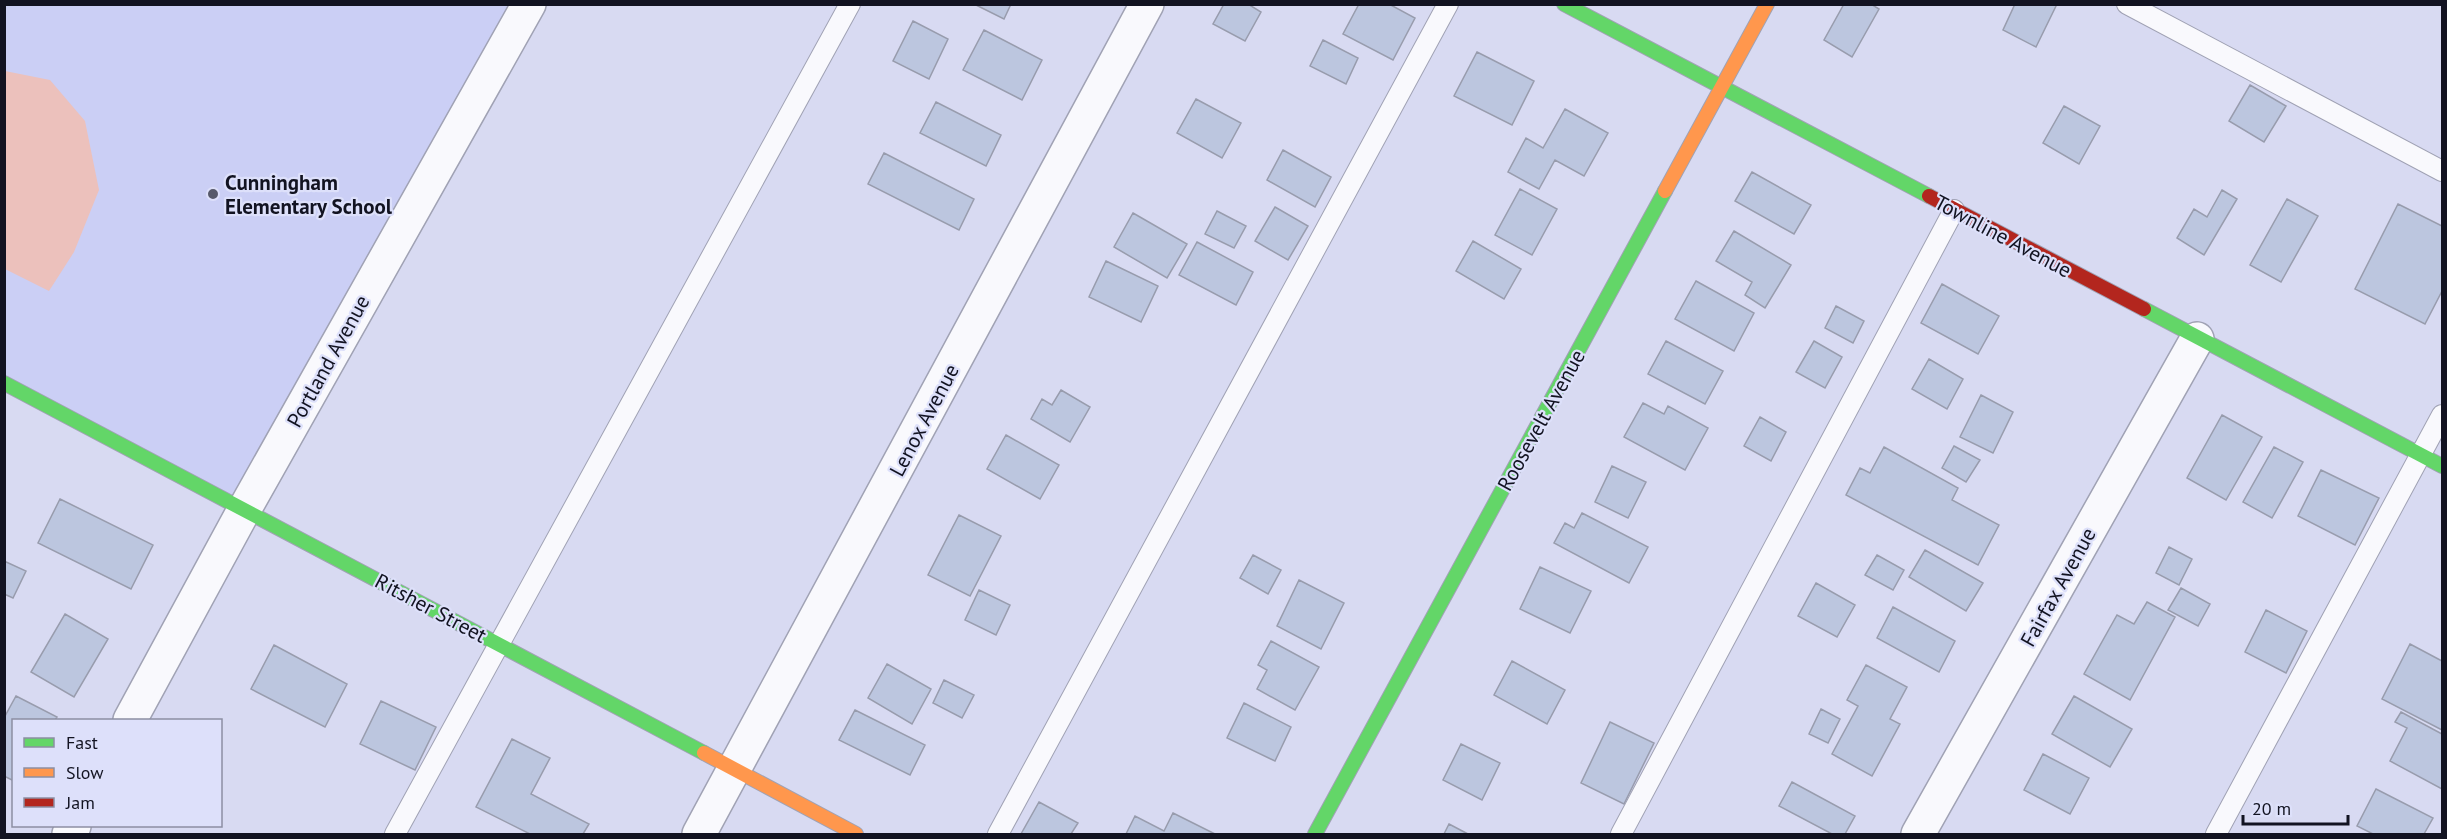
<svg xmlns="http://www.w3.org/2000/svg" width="2447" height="839" viewBox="0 0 2447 839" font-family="'PT Sans',sans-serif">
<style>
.built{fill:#cbcff5}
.garden{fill:#ecc1bc}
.building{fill:#bcc6df;stroke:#989cad;stroke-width:1.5}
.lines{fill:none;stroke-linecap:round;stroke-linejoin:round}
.lane-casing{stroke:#a0a2b4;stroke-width:22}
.street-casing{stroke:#a0a2b4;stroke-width:36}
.fast-casing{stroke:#a0a2b4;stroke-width:16}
.slow-casing{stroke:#a0a2b4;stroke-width:16}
.jam-casing{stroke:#a0a2b4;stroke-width:16}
.lane{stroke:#f9f9fd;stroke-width:20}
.street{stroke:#f9f9fd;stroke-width:33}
.fast{stroke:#63d668;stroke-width:14}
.slow{stroke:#ff974d;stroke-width:14}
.jam{stroke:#b3261e;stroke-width:14}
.poi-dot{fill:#57596a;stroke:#dde0fa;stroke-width:2}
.labels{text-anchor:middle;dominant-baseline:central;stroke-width:4.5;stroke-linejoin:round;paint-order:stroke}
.poi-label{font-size:21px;font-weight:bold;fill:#121321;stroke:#dde0fa;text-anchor:start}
.street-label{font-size:21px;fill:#121321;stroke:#dde0fa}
</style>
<rect width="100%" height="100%" fill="#d8daf2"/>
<path class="built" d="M4,5H529L244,510L5,383Z"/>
<path class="garden" d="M5,71L50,80L85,121L99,190L74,252L49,291L5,269Z"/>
<path class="building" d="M974,4H1011L1004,19Z
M1224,4H1248L1261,12L1245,41L1213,24Z
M1359,4H1389L1415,18L1393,60L1343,34Z
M1844,4H1871L1879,9L1852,57L1824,40Z
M2015,4H2057L2036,47L2003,30Z
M913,21L948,39L929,79L893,61Z
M984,30L1042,60L1022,100L963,70Z
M1323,40L1358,58L1346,84L1310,66Z
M1477,52L1534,81L1512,125L1454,96Z
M2250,85L2286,106L2264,142L2229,121Z
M1196,99L1241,123L1222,158L1177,133Z
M936,102L1001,135L986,166L920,133Z
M2064,106L2100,126L2079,164L2043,143Z
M1565,109L1608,133L1584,176L1555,160L1539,189L1508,172L1526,138L1543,148Z
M1283,150L1331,177L1315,207L1267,180Z
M884,153L974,199L959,230L868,184Z
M1752,172L1811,205L1794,234L1735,201Z
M1520,189L1557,209L1532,255L1495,235Z
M2222,190L2237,199L2204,255L2177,238L2194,209L2207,217Z
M2287,199L2318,216L2281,282L2250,265Z
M2398,204L2442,226V291L2425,324L2355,289Z
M1275,207L1308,226L1288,260L1255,241Z
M1217,211L1246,226L1234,248L1205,234Z
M1133,213L1187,244L1167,278L1114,247Z
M1734,231L1791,265L1765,308L1745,295L1752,282L1716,261Z
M1473,241L1521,269L1504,299L1456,271Z
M1197,242L1253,272L1236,305L1179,275Z
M1106,261L1158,286L1141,322L1089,297Z
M1696,281L1754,313L1734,351L1675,319Z
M1942,284L1999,316L1978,354L1921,323Z
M1836,306L1864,321L1853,343L1825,328Z
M1666,341L1723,371L1705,404L1648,374Z
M1814,341L1842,357L1825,388L1796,372Z
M1929,359L1963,379L1947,409L1912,389Z
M1061,390L1090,407L1070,442L1031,419L1042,399L1052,405Z
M1981,395L2013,412L1993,453L1960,437Z
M1643,403L1664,414L1668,406L1708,428L1685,470L1624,437Z
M2222,415L2262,437L2226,500L2187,478Z
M1760,417L1786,432L1771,461L1744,446Z
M1006,435L1059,465L1040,499L987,469Z
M1954,446L1980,460L1966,482L1942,468Z
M1884,447L1958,488L1952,500L1999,525L1978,565L1846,495L1860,468L1870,473Z
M2274,447L2303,462L2272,518L2243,502Z
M1612,466L1646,482L1628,518L1595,502Z
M2321,470L2379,498L2355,545L2298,516Z
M60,499L153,545L131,589L38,543Z
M1582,513L1648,547L1629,583L1554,543L1565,523L1574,528Z
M959,515L1001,536L970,596L928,575Z
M2169,547L2192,559L2179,585L2156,573Z
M1925,550L1983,583L1966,611L1909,577Z
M1253,555L1281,570L1268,594L1240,578Z
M1877,555L1904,570L1893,590L1865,575Z
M4,561L26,571L13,598L4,594Z
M1540,567L1591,591L1570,633L1520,609Z
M1299,580L1344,603L1321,649L1277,626Z
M1816,583L1855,605L1837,637L1798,616Z
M2181,588L2210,604L2198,626L2168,610Z
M979,590L1010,605L996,635L965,620Z
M2147,602L2175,617L2130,700L2084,674L2117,615L2134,624Z
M1893,607L1955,641L1939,672L1877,638Z
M2266,610L2307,631L2286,673L2245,652Z
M65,614L108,639L74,697L31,672Z
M1271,641L1319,667L1295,710L1257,689L1267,670L1258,665Z
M2410,644L2442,661V730L2382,699Z
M274,645L347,684L325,727L251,689Z
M1512,661L1565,690L1547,724L1494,695Z
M887,664L931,689L912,724L868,698Z
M1866,665L1907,687L1890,719L1900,724L1872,776L1832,754L1858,706L1847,700Z
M944,680L974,695L962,718L933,703Z
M16,696L57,717L55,720H14V781L4,776V718Z
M2074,696L2132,729L2110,767L2052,734Z
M381,701L436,727L415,770L360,744Z
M1244,703L1291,727L1275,761L1227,738Z
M1821,709L1840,719L1828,743L1809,734Z
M855,710L925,745L910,775L839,740Z
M2401,712L2442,734V789L2390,761L2407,728L2395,722Z
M1610,722L1654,743L1624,804L1581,783Z
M512,739L550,758L531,794L589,824L583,834H530L476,807Z
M1461,744L1500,763L1482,800L1443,780Z
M2043,754L2089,778L2070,814L2024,790Z
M1792,782L1855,816L1845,834H1832L1779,806Z
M2376,789L2433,818L2424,834H2373L2357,826Z
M1039,802L1078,823L1071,834H1021Z
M1173,813L1215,834H1126L1135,816L1164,831Z
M1449,824L1468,834H1444Z"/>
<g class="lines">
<defs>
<path id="lane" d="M2127,4L2442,171
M395,834L850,4
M998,834L1448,4
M1621,834L1954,210
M2216,834L2442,415"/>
<path id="street" d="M130,720L244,510L529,4
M69,834L74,826
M699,834L1147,4
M1918,834L2197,339"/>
<path id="fast" d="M1564,4L1929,196
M2144,309L2442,466
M4,383L704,753
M1315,834L1665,191"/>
<path id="slow" d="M1665,191L1767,4
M704,753L856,834"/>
<path id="jam" d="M1929,196L2144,309"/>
</defs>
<use href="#lane" class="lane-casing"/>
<use href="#street" class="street-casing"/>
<use href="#fast" class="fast-casing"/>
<use href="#slow" class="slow-casing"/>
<use href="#jam" class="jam-casing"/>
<use href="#lane" class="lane"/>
<use href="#street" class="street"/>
<use href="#fast" class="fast"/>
<use href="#slow" class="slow"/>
<use href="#jam" class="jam"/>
</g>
<circle class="poi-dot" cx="213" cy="194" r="6"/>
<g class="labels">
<g class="poi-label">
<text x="225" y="182">Cunningham<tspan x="225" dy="24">Elementary School</tspan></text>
</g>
<g class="street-label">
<text transform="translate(2003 236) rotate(28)">Townline Avenue</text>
<text transform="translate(328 361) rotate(-61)">Portland Avenue</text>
<text transform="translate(924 420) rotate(-62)">Lenox Avenue</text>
<text transform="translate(1541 420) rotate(-61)">Roosevelt Avenue</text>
<text transform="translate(2058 587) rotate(-61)">Fairfax Avenue</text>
<text transform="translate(431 608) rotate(28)">Ritsher Street</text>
</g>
</g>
<rect width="2447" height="839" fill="none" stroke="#121321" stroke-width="12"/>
<rect x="12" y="719" width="210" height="108" fill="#dde0fa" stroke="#8c8ea3" stroke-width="1.5"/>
<rect x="24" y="738" width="30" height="9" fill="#63d668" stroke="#8c8ea3" stroke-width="1.5"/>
<text x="66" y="749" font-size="18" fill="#121321">Fast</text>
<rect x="24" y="768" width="30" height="9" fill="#ff974d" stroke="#8c8ea3" stroke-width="1.5"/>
<text x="66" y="779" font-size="18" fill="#121321">Slow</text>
<rect x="24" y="798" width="30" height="9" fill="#b3261e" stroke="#8c8ea3" stroke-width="1.5"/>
<text x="66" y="809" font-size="18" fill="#121321">Jam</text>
<path d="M2243 815v9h105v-9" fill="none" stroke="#121321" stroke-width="3"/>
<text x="2252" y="815" font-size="18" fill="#121321" stroke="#dde0fa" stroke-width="4.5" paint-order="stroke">20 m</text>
</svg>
